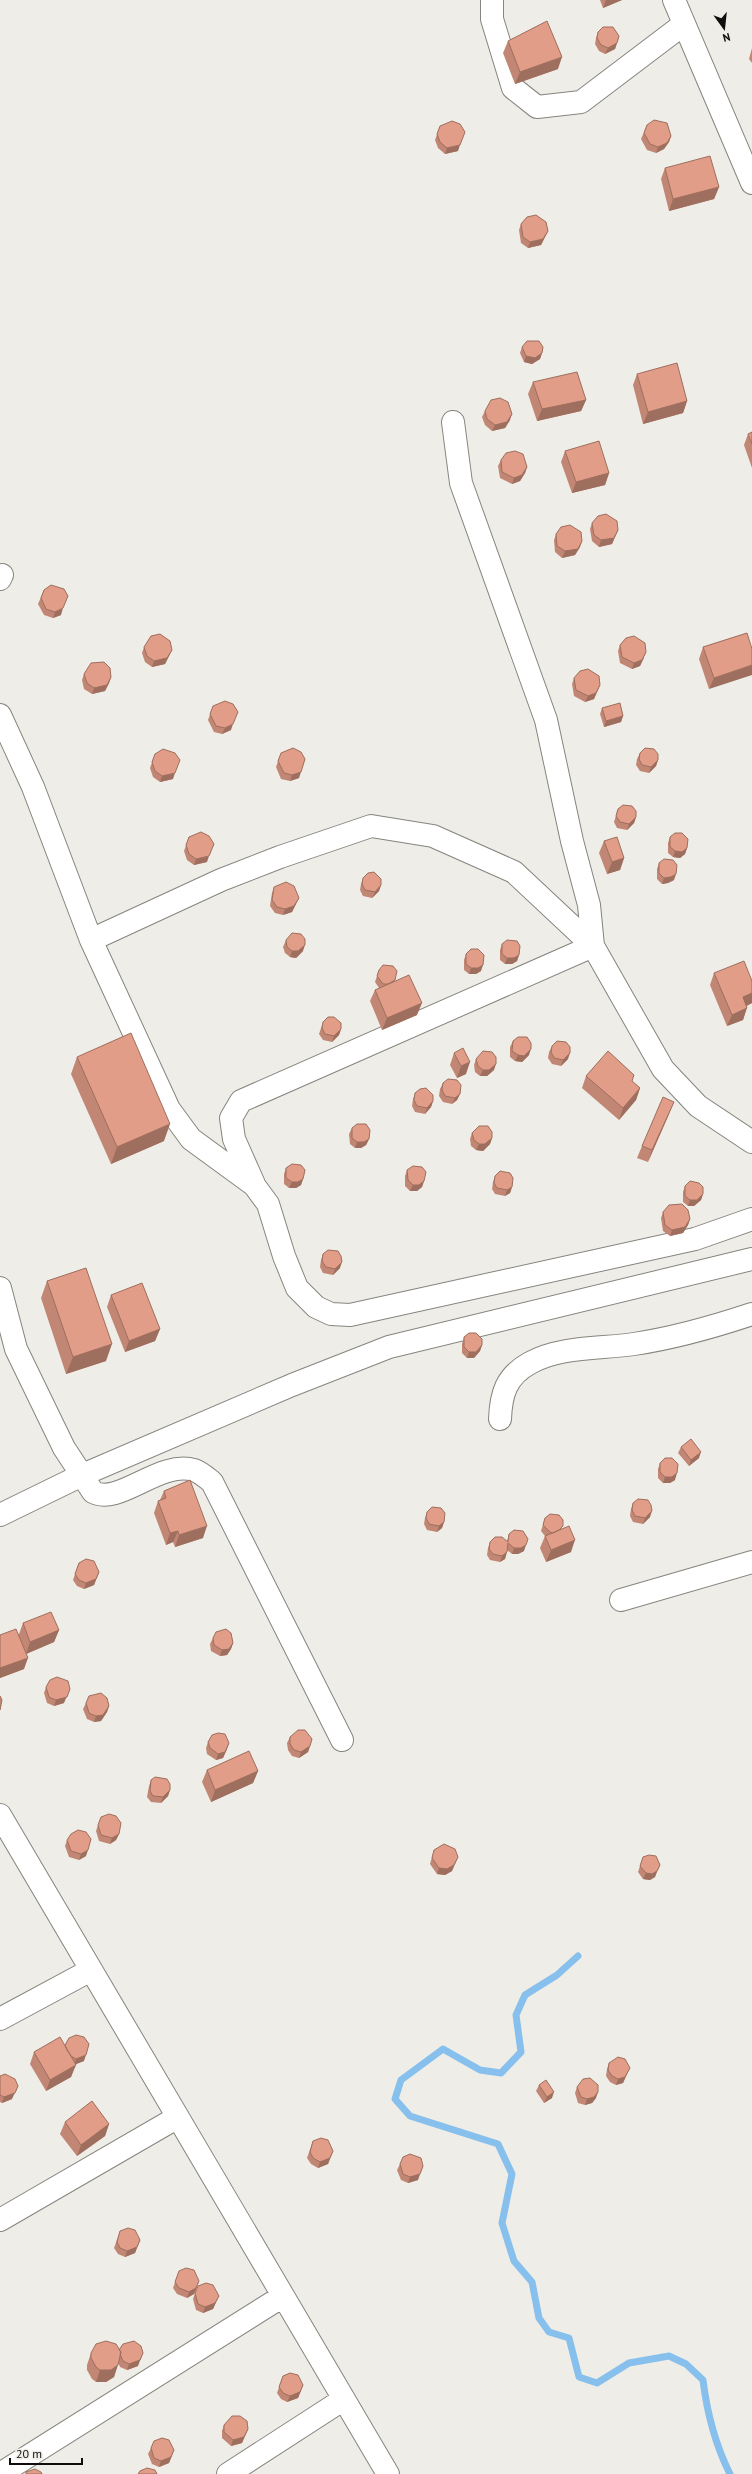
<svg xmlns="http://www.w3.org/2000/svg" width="752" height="2474" viewBox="0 0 752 2474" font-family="'PT Sans',sans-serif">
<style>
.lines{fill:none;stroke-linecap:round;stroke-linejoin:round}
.stream{stroke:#87c0ed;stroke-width:7}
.minor-casing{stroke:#86847e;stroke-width:24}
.minor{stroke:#fff;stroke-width:22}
.wall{fill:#c28774}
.shaded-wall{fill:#9e6e5e}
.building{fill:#e19d87;stroke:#9e6e5e}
</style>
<rect width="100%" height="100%" fill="#efede7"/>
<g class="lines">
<path class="stream" d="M578,1956L557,1975L525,1995L516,2015L521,2052L501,2073L480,2070L443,2049L401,2080L395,2099L410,2116L498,2144L512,2174L502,2223L514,2261L532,2282L539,2318L549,2332L569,2338L579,2377L597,2383L629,2363L669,2356L686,2364L703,2380C707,2413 715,2444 730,2474"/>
<defs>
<path id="minor" d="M492,0V19L513,88L537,107L581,102L684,24
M674,0L752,183
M453,422L461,483L546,720L572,841L589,905L593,946L663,1069L698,1106L752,1142
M0,579L2,575
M0,715L33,787L91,940L169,1109L191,1139L254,1185L268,1204L284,1256L297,1288L316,1307L331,1314L350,1315L695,1239L752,1219
M91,940L221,880L280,857L371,826L433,836L514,872L593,946L241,1101L231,1118L234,1139L254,1184
M0,1288L16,1349L64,1448L93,1492C119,1506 159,1460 194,1470C200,1472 207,1478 212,1482L342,1740
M500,1419C501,1394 506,1376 530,1363C560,1346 601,1349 634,1344C675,1338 713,1327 752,1314
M0,1515L80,1476L292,1385L389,1347L752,1259
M621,1600L752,1562
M0,1815L388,2474
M0,2019L91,1970
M0,2220L178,2117
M0,2474L283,2296
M228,2474L344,2399"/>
</defs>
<use href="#minor" class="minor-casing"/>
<use href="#minor" class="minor"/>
</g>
<path class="wall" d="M600,0H622L603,8Z
M598,32L617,43L615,49L605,54L599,51L595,44L596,38Z
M508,41L558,69L515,84L503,53Z
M752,48V63L749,59Z
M647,125L671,136L669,142L664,149L656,153L647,150L641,139Z
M440,126L458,151L445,154L438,148L435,140Z
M665,168L719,187L714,199L669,211L661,179Z
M521,224L548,231L541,245L528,248L521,243L519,230Z
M522,347L542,353L540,359L532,364L524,362L520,353Z
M637,374L687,401L683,413L643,424L633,385Z
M533,382L586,400L581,411L537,421L528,394Z
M485,411L510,420L505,428L492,431L485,425L482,417Z
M752,432V468L744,445L748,434Z
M565,451L609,473L605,485L572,493L561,462Z
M501,460L527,467L525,473L520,481L512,484L500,478L498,466Z
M592,523L618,530L612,544L599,547L592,541L590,529Z
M556,534L580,547L575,555L562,558L555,552L554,540Z
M44,590L61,615L53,618L44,615L38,604Z
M747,633L709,689L699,659L703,647Z
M620,645L644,658L640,666L632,669L620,663L618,651Z
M144,647L172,650L165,664L152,667L145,662L142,653Z
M84,674L111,677L109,683L105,691L92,694L84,689L82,680Z
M574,678L600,685L594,699L585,702L574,696L572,684Z
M213,706L231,730L222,734L214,732L208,720Z
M602,708L623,716L621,722L604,727L600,714Z
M281,753L299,778L290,781L281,779L276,767Z
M640,753L658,760L656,766L649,773L640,771L636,765L637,759Z
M155,754L173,779L160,782L153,777L150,768Z
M618,809L636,817L634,823L627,830L617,828L614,822Z
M189,837L207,862L194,865L187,860L184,851Z
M670,837L687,848L685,854L680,858L673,857L668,853V843Z
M604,841L624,858L620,870L607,874L599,853Z
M659,863L674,880L668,883L662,884L657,879V869Z
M363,878L381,885L379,891L372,898L363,896L360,890L361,884Z
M274,887L296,904L292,912L283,915L275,913L270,906L272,893Z
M286,940L303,951L296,958L290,957L285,953L283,947Z
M502,944L519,955L517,961L512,964H505L500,960V950Z
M466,954L481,971L476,974H469L464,970V960Z
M379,970L395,981L417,1015L382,1030L370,1001L375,990L379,988L375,982Z
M714,973L752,981V1003L747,1006L743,1020L727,1026L710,985Z
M323,1022L341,1029L339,1035L332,1042L323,1040L319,1034Z
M513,1041L529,1055L522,1062L515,1061L510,1057V1047Z
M552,1046L568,1059L561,1066L552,1064L548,1058L549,1052Z
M454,1053L466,1074L457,1078L450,1065Z
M77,1057L164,1141L111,1164L71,1074Z
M476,1059L494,1070L487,1076H480L475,1072L474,1065Z
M586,1076L632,1081L640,1088L636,1100L619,1120L582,1088Z
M443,1083L460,1094L457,1100L452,1104L443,1102L439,1096L440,1089Z
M415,1093L433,1101L431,1107L425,1114L415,1112L412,1106L413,1099Z
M669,1114L648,1162L637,1158L642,1146Z
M352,1128L369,1139L366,1145L361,1148H355L350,1144L349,1134Z
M472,1133L492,1138L490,1144L483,1151L476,1150L471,1146L470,1139Z
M286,1168L303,1179L301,1185L296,1188H289L284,1184V1174Z
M407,1170L424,1181L422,1187L417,1191H410L405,1186V1176Z
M495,1176L512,1187L510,1193L505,1196L495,1194L492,1189L493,1182Z
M685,1186L703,1194L701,1200L694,1206H688L683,1202V1192Z
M663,1212L690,1219L688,1225L683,1233L670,1236L663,1231L661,1218Z
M323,1254L340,1268L333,1275L323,1273L320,1267L321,1260Z
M47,1281L106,1361L66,1374L41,1298Z
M111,1295L160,1329L155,1341L125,1352L107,1307Z
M464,1337L482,1345L480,1351L474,1358H467L462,1353V1344Z
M681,1447L699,1458L689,1466L678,1453Z
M660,1463L675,1480L670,1483H663L658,1478V1469Z
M164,1491L203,1538L175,1547L173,1542L166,1545L154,1513L158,1501L160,1500Z
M633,1503L650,1517L643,1524L633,1522L630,1516L631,1509Z
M427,1512L444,1522L442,1528L437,1532L427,1530L424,1524L425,1518Z
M545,1518L562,1529L571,1552L546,1562L540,1548L545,1536L541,1531Z
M509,1534L524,1551L518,1554H512L507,1550L505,1559L500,1562L490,1560L487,1555L488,1548L490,1542L507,1541Z
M79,1563L99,1572L94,1585L84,1589L77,1586L73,1580Z
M23,1623L59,1630L54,1642L26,1654L24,1669L0,1678V1635L19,1634Z
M213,1638L233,1643L231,1649L227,1655L220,1656L211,1651L210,1644Z
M46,1687L64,1703L54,1706L47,1703L44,1693Z
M86,1703L109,1706L107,1712L101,1721L94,1722L87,1719L83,1709Z
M290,1737L310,1746L308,1752L299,1758L292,1756L288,1750L287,1743Z
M208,1742L227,1749L223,1758L216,1760L207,1754L206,1748Z
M207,1770L258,1771L253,1783L211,1802L202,1782Z
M151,1780L170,1790L168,1796L161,1803L151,1802L147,1797L149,1786Z
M98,1825L119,1834L116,1840L110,1844L99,1841L96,1831Z
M67,1840L86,1856L79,1860L69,1857L65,1846Z
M434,1850L455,1863L452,1871L445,1875L437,1874L430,1864Z
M643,1857L660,1865L655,1877L650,1880L643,1879L638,1872Z
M69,2038L84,2061L75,2064L71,2077L46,2091L30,2064L34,2052L65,2046Z
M609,2063L627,2074L623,2083L616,2085L610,2082L606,2076L607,2069Z
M0,2076L12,2099L2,2103L0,2102Z
M539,2085L552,2098L544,2103L536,2091Z
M577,2087L596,2098L592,2103L585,2105L578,2103L575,2093Z
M65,2122L109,2124L105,2136L77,2156L60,2134Z
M313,2141L333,2151L328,2164L318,2168L311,2164L307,2158Z
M400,2164L418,2180L408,2183L401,2180L397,2170Z
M120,2231L140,2240L135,2253L125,2257L118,2254L114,2248Z
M179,2271L197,2287L194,2294L187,2298L177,2294L173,2288Z
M195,2293L216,2302L213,2309L203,2313L196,2310L193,2299Z
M119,2350L138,2366L127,2370L120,2367L118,2362L114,2377L106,2382H96L92,2379L87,2370V2365L91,2353Z
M283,2376L301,2391L298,2398L287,2402L281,2399L277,2393Z
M224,2425L248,2429L242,2443L231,2446L222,2438V2431Z
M151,2448L172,2456L169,2463L159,2467L152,2464L148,2454Z"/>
<path class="shaded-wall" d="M606,0H622L603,8Z
M617,43L615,49L605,54L608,48Z
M562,57L558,69L515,84L520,72Z
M671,136L669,142L664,149L656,153L658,147Z
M460,145L458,151L445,154L447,148Z
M719,187L714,199L669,211L673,199Z
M548,231L541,245L528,248L530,242Z
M542,353L540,359L532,364L524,362L526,356Z
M586,400L581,411L537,421L542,409Z
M687,401L683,413L643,424L648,412Z
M512,414L510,420L505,428L492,431L495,425Z
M527,467L525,473L520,481L512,484L514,478Z
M609,473L605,485L572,493L576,482Z
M618,530L612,544L599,547L601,540Z
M582,541L580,547L575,555L562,558L565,551Z
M63,608L61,615L53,618L55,612Z
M172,650L165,664L152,667L154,661Z
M646,652L640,666L632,669L634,663Z
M752,665V675L709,689L714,678Z
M111,677L109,683L105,691L92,694L94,688Z
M600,685L594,699L585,702L588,696Z
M623,716L621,722L604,727L606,721Z
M233,724L231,730L222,734L225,728Z
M658,760L656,766L649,773L651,767Z
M301,772L299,778L290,781L292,775Z
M175,773L173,779L160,782L162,776Z
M636,817L634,823L627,830L629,824Z
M687,848L685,854L680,858L673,857L675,851Z
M209,856L207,862L194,865L196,859Z
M624,858L620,870L607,874L612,862Z
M676,874L674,880L668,883L662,884L664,878Z
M381,885L379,891L372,898L375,892Z
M299,898L292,912L283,915L285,909Z
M305,945L303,951L296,958L290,957L292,951Z
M519,955L517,961L512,964H505L507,958Z
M483,965L481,971L476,974H469L471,968Z
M752,993V1003L739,1009L743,997Z
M422,1003L417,1015L382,1030L387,1018Z
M747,1008L743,1020L727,1026L732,1015Z
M341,1029L339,1035L332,1042L334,1036Z
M531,1049L529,1055L522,1062L515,1061L518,1055Z
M570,1053L568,1059L561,1066L563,1060Z
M470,1062L466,1074L457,1078L461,1066Z
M496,1064L494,1070L487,1076H480L483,1070Z
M640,1088L636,1100L619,1120L623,1108Z
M460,1094L457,1100L452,1104L455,1098Z
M433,1101L431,1107L425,1114L427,1108Z
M674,1102L669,1114L648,1162L652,1150Z
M170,1124L164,1141L111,1164L117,1147Z
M492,1138L490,1144L483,1151L476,1150L479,1144Z
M369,1139L366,1145L361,1148H355L357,1142Z
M303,1179L301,1185L296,1188H289L292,1182Z
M424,1181L422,1187L417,1191H410L413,1185Z
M512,1187L510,1193L505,1196L507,1190Z
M703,1194L701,1200L694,1206H688L690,1200Z
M690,1219L688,1225L683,1233L670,1236L672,1230Z
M342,1262L340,1268L333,1275L335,1269Z
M160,1329L155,1341L125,1352L129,1341Z
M112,1344L106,1361L66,1374L73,1357Z
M482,1345L480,1351L474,1358H467L469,1352Z
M701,1452L699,1458L689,1466L691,1460Z
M677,1473L675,1480L670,1483H663L665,1477Z
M652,1511L650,1517L643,1524L645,1518Z
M444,1522L442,1528L437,1532L439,1526Z
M207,1526L203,1538L175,1547L179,1535Z
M178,1531L173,1542L166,1545L170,1533Z
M575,1540L571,1552L546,1562L551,1550Z
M526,1545L524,1551L518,1554H512L514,1548Z
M507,1552L505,1559L500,1562L502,1556Z
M99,1572L94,1585L84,1589L86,1583Z
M59,1630L54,1642L26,1654L30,1642Z
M233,1643L231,1649L227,1655L220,1656L222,1650Z
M28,1658L24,1669L0,1678V1668Z
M70,1689L64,1703L54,1706L56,1700Z
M109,1706L107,1712L101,1721L94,1722L96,1716Z
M229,1743L227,1749L223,1758L216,1760L218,1754Z
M310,1746L308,1752L299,1758L301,1752Z
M258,1771L253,1783L211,1802L215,1790Z
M170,1790L168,1796L161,1803L163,1797Z
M119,1834L116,1840L110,1844L112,1838Z
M88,1850L86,1856L79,1860L81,1854Z
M458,1857L452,1871L445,1875L437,1874L439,1868Z
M657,1871L655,1877L650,1880L643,1879L646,1873Z
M86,2055L84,2061L74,2065L76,2059Z
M76,2065L71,2077L46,2091L50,2080Z
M630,2068L627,2074L623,2083L616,2085L618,2079Z
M18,2086L12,2099L2,2103L4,2097Z
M554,2092L552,2098L544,2103L547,2097Z
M598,2092L596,2098L592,2103L585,2105L587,2099Z
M109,2124L105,2136L77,2156L81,2145Z
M333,2151L328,2164L318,2168L320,2162Z
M423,2166L418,2180L408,2183L410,2177Z
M140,2240L135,2253L125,2257L127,2251Z
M199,2281L194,2294L187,2298L189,2292Z
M219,2296L213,2309L203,2313L205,2307Z
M143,2353L138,2366L127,2370L129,2364Z
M118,2365L114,2377L106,2382H96L100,2370Z
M303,2385L298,2398L287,2402L290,2396Z
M248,2429L242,2443L231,2446L233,2440Z
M174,2450L169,2463L159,2467L161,2461Z"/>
<path class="building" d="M547,21L562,57L520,72L508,41Z
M603,27H613L619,36L617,43L608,48L601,45L597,38L598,32Z
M654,120L667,123L671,136L667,143L658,147L650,144L644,133L647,125Z
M452,121L460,124L465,132L460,145L447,148L440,142L437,134L440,126Z
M710,156L719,187L673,199L665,168Z
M536,215L546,222L548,231L543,239L530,242L523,237L521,224L527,217Z
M527,341H539L543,347L542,353L535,358L526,356L522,347Z
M677,363L687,401L648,412L637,374Z
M577,372L586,400L542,409L533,382Z
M500,398L508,402L512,414L507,422L495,425L487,419L485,411L491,400Z
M752,432V444L748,434Z
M599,441L609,473L576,482L565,451Z
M515,451L523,454L527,467L522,475L514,478L502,472L501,460L506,453Z
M606,514L617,521L618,530L614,538L601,540L594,535L592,523L598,516Z
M570,525L581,532L582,541L578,549L565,551L557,546L556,534L561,527Z
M51,585L64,589L68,596L63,608L55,612L46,609L41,598L44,590Z
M747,633L752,649V665L714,678L703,647Z
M160,634L170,641L172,650L167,658L154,661L147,656L144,647L151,636Z
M634,636L645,643L646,652L642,660L634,663L622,657L620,645L626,638Z
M104,662L110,668L111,677L107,685L94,688L87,683L84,674L91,663Z
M588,669L599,676L600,685L596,693L588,696L576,690L574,678L580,671Z
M225,701L233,704L238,712L233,724L225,728L216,726L210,714L213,706Z
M620,703L623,716L606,721L602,708Z
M293,748L301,752L305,759L301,772L292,775L284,773L278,761L281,753Z
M645,748L654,749L658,754V760L651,767L642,765L639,759L640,753Z
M163,749L175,753L180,760L175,773L162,776L155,771L152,762L155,754Z
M623,805L632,806L636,811V817L629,824L620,822L616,816L618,809Z
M201,832L209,836L214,844L209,856L196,859L189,854L186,845L189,837Z
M675,833H682L688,839L687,848L682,852L675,851L670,847V837Z
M617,837L624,858L612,862L604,841Z
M664,859L673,860L677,865L676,874L671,877L664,878L659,873V863Z
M374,872L381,879V885L375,892L365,890L362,884L363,878L368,873Z
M286,882L294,886L299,898L294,906L285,909L277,907L272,900L274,887Z
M292,933L301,934L305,939V945L298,951H292L287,947L286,940Z
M507,940L517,941L520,946L519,955L514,958H507L502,954V944Z
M471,949H478L484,955L483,965L478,968H471L466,964V954Z
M744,961L752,981V993L743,997L747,1008L732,1015L714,973Z
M383,965L393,966L397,971L395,980L388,984H383L377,976L379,970Z
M409,975L422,1003L387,1018L375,990Z
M328,1017H334L341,1023V1029L334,1036L325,1034L322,1028L323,1022Z
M131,1033L170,1124L117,1147L77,1057Z
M518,1037H527L531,1043V1049L524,1056L518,1055L512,1051L513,1041Z
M557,1041L566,1042L570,1047V1053L563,1060L554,1058L551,1052L552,1046Z
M463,1048L470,1062L461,1066L454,1053Z
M483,1051L492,1052L496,1057V1064L489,1070H483L478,1066L476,1059Z
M608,1051L634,1075L632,1081L640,1088L623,1108L586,1076Z
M448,1079L457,1080L461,1085L460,1094L455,1098L445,1096L442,1090L443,1083Z
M426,1088L433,1095V1101L427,1108L417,1106L414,1100L415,1093L420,1089Z
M663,1097L674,1102L652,1150L642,1146Z
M357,1124H366L370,1130L369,1139L364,1142H357L352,1138V1128Z
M479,1126H488L492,1132V1138L485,1144H479L474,1140L472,1133Z
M292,1164L301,1165L305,1170L303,1179L298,1182H292L286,1178V1168Z
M413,1166L422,1167L426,1172L424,1181L419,1185H413L408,1180L407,1170Z
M500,1171L510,1173L513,1178L512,1187L507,1190L497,1188L494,1183L495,1176Z
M690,1181L699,1183L703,1187V1194L697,1200H690L685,1196V1186Z
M682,1204L688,1210L690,1219L685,1227L672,1230L665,1225L663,1212L669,1205Z
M328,1250L338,1251L341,1256L342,1262L335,1269L326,1267L322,1261L323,1254Z
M86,1268L112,1344L73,1357L47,1281Z
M142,1283L160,1329L129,1341L111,1295Z
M469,1333H476L482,1339V1345L476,1352H469L464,1347V1337Z
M691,1439L701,1452L691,1460L681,1447Z
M665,1458H672L678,1464L677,1473L672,1477H665L660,1472V1463Z
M190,1480L207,1526L179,1535L178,1531L170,1533L158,1501L166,1498L164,1491Z
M638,1499L648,1500L651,1505L652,1511L645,1518L635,1516L632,1510L633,1503Z
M432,1507L441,1508L445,1513L444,1522L439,1526L429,1524L426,1518L427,1512Z
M550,1514L559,1515L563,1520V1526L559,1530L553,1533L550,1532L543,1525L545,1518Z
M569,1526L575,1540L551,1550L545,1536Z
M514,1530L523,1531L528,1539L526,1545L521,1548H514L508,1543L507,1552L502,1556L493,1554L489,1549L490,1542L495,1537H502L508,1542L509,1534Z
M86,1559L94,1561L99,1572L96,1579L86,1583L79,1580L75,1574L79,1563Z
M51,1612L59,1630L30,1642L23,1623Z
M16,1629L28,1658L0,1668V1635Z
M226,1629L231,1633L233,1643L229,1649L222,1650L214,1645L213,1638L216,1632Z
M57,1677L68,1681L70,1689L67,1697L56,1700L49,1697L46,1687L50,1680Z
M101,1693L107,1698L109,1706L103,1715L96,1716L89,1713L86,1703L89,1696Z
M0,1696L2,1700L0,1710Z
M298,1730H305L312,1739L310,1746L301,1752L294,1750L290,1744V1737Z
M218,1733L225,1734L229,1743L225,1752L218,1754L210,1748L208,1742L212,1735Z
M249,1751L258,1771L215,1790L207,1770Z
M155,1777L167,1779L170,1784V1790L163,1797L153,1796L150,1791L151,1780Z
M109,1814L116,1816L121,1823L119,1834L112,1838L101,1835L98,1825L101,1817Z
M78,1830L86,1832L91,1839L88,1850L81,1854L71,1851L67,1840L71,1834Z
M444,1844L455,1849L458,1857L454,1865L447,1869L439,1868L432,1858L434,1850Z
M649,1855L656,1856L660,1865L657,1871L652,1874L646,1873L640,1866L643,1857Z
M76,2035L84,2037L89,2044L86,2055L76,2059L71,2056L67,2050L65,2045L69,2038Z
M60,2037L76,2065L50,2080L34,2052Z
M618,2057L625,2059L630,2068L625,2077L618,2079L612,2076L608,2070L609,2063Z
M5,2074L15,2079L18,2086L15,2093L4,2097L0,2095V2076Z
M590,2078L598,2085V2092L594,2097L587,2099L581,2097L577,2087L583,2079Z
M546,2080L554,2092L547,2097L539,2085Z
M92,2101L109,2124L81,2145L65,2122Z
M321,2138L328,2140L333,2151L330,2158L320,2162L313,2158L310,2152L313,2141Z
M410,2154L421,2158L423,2166L420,2174L410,2177L403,2174L400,2164L403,2157Z
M128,2228L135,2230L140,2240L137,2247L127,2251L120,2248L117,2242L120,2231Z
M186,2268L194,2270L199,2281L196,2288L189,2292L179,2288L175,2282L179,2271Z
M206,2283L213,2285L219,2296L215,2303L205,2307L198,2304L195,2293L198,2286Z
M106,2341L116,2344L121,2352L118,2365L111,2370H100L96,2367L91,2358V2353L96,2344Z
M134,2341L141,2346L143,2353L140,2360L129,2364L123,2361L120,2354L121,2352L119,2350L123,2344Z
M290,2373L298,2375L303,2385L300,2392L290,2396L283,2393L279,2387L283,2376Z
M232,2416H240L247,2421L248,2429L244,2437L233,2440L224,2432V2425Z
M162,2438L169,2440L174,2450L171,2457L161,2461L154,2458L151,2448L154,2441Z
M147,2468L155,2470L157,2474H138L140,2471Z
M35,2469L41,2472L42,2474H26V2472Z"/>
<g transform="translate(724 28) rotate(165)" stroke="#efede7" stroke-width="3" paint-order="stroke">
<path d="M0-3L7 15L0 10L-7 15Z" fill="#0f0e0c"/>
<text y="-6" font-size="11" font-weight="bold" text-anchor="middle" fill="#0f0e0c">N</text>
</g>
<path d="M10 2458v6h72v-6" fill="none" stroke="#0f0e0c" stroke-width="2"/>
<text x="16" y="2458" font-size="12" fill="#0f0e0c" stroke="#efede7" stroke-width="3" paint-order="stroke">20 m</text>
</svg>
